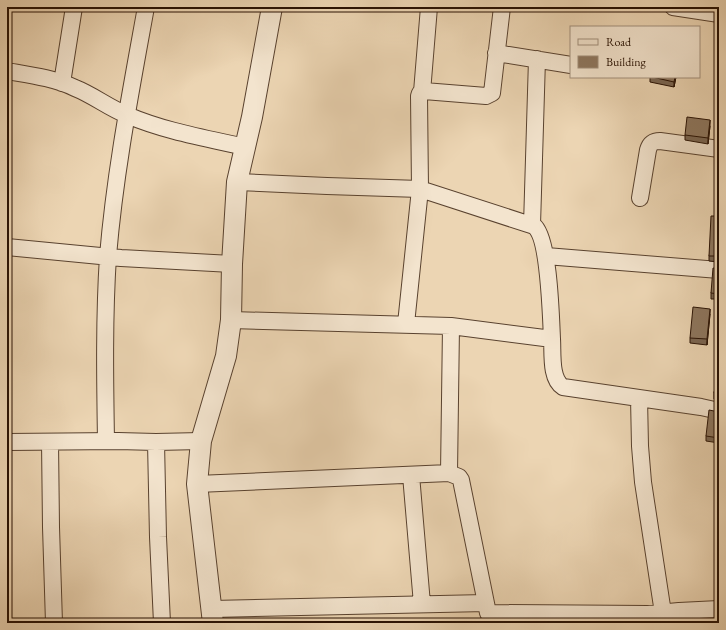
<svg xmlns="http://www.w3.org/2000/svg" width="726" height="630" viewBox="0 0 726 630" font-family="'EB Garamond',serif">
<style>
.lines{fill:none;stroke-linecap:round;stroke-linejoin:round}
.minor-casing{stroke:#59422f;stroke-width:18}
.tertiary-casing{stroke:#59422f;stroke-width:22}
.minor{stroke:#f3e4ce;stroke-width:16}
.tertiary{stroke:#f3e4ce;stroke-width:20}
.wall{fill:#7a6652;stroke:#281103}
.shaded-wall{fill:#635342;stroke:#281103}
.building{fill:#8e775f;stroke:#281103}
</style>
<rect width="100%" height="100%" fill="#ecd5b3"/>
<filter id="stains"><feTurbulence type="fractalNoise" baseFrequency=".005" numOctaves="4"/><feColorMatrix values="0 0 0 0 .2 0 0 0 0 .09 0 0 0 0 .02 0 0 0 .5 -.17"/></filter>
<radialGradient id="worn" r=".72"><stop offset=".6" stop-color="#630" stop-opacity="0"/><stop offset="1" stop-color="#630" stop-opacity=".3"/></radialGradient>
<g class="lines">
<defs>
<path id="minor" d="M673,7L719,14
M496,53L571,65
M7,71C30,75 54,78 75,88C93,95 109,108 127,115C164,131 205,138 245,147
M62,83L74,7
M422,92L429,7
M237,182L327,186L420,189L534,226C549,237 551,318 552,339
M640,198L648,150C650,143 653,141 660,141L719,149
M532,225L537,59
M7,247L121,258L232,264
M546,256L719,270
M231,320L451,326L552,339C553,353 550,379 563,387L701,407L719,411
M406,324L420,189L419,96L420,93L424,91L486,96L492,93L502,7
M639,398L640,446L643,482L663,613
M106,441C105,380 104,317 108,256C115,172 131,90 146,7
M7,442L118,441L156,442L201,441
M50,442L51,527L54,623
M156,442L158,537L162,623
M449,473L451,326
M411,475L422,604
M197,484L449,473L459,477L461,480L488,613L648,614L679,611L678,623
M212,609L486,603
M679,611L719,609"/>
<path id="tertiary" d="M213,623L197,484L201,441L226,356L231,320L232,264L237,182L252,117L272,7"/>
</defs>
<use href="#minor" class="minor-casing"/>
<use href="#tertiary" class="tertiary-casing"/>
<use href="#minor" class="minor"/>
<use href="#tertiary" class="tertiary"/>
</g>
<path class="wall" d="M650,77H676L674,87L650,82Z
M710,126L708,144L685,140V135Z
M719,216V262L709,261V256Z
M719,269V299H711V293Z
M719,311V344H715V338Z
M710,314L707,345L690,343V338Z
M719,369V399H714V393Z
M719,412V443L706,441V436Z"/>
<path class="shaded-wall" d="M675,77H676L674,87V82Z
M710,120V126L708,144V138Z
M710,309V314L707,345V339Z"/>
<path class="building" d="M652,77H675L674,82Z
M687,117L710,120L708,138L685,135Z
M711,216H719V256H709Z
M713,268L719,269V294L711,293Z
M693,307L710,309L707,339L690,338Z
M718,311H719V339L715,338Z
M719,369V394L714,393Z
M709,410L719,412V438L706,436Z
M718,583H719V598Z
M716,609H719V623H717Z"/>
<rect width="726" height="630" fill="none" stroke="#ecd5b3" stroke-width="24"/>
<rect x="8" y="8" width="710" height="614" fill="none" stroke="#281103" stroke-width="2"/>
<rect x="12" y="12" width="702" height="606" fill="none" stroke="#281103"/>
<rect x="570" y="26" width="130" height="52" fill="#f3e4ce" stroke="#a2907d"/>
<rect x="578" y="39" width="20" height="6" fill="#f3e4ce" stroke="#a2907d"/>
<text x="606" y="46" font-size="12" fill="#281103">Road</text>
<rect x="578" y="56" width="20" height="12" fill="#8e775f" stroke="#a2907d"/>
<text x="606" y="66" font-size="12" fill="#281103">Building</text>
<rect width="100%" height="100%" filter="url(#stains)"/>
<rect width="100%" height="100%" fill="url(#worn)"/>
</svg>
